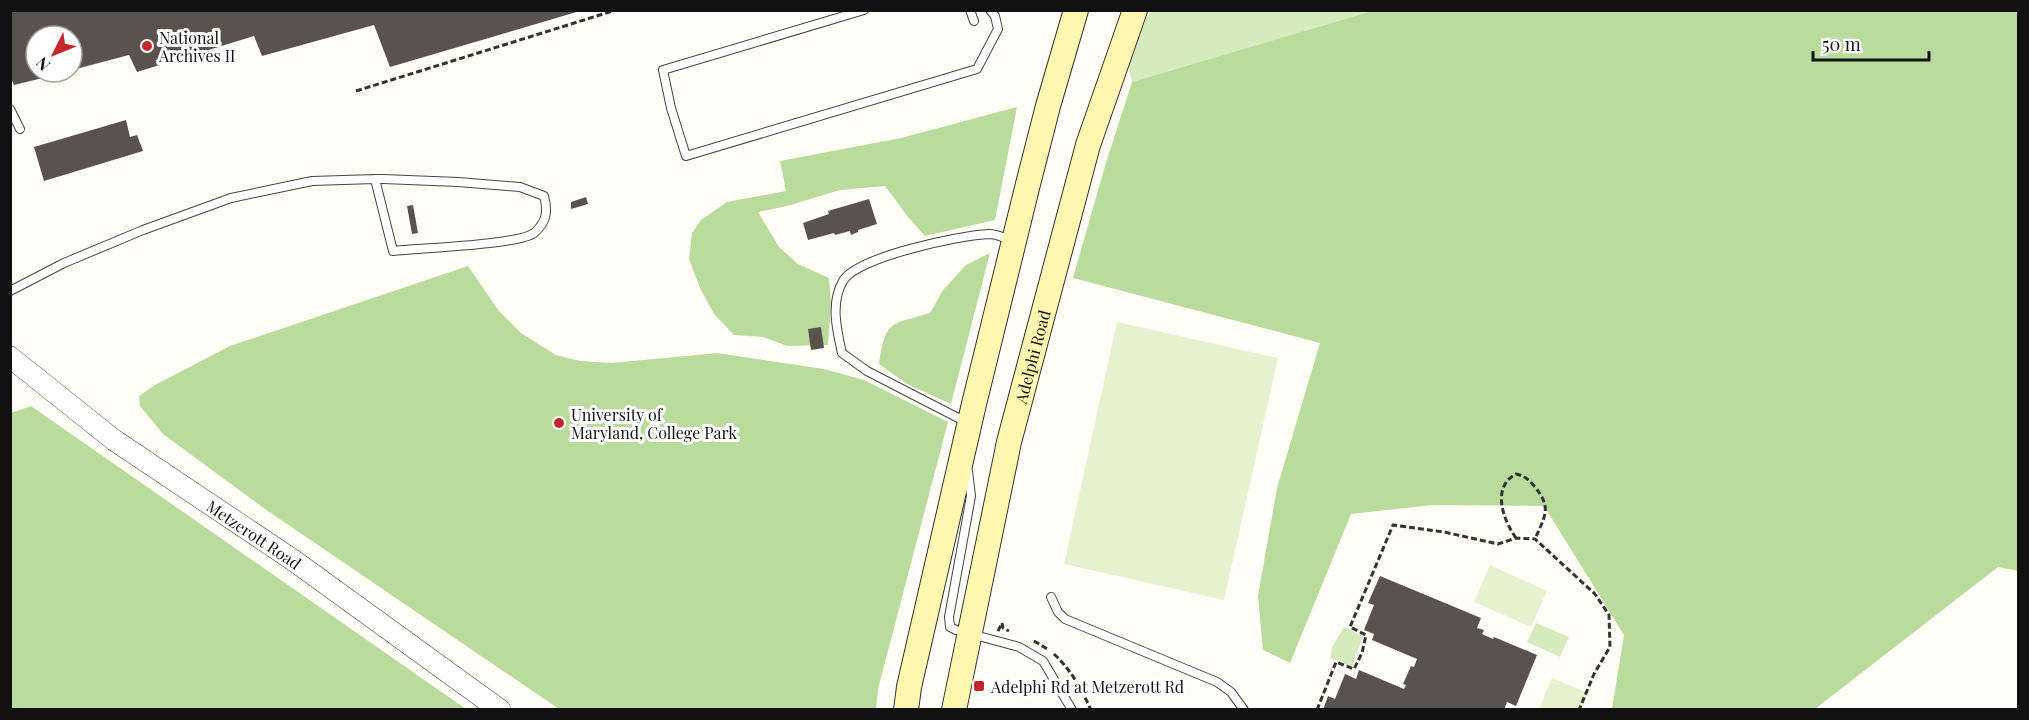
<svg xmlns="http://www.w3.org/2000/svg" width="2029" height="720" viewBox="0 0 2029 720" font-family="'Playfair Display',serif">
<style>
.green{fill:#d5ebbd}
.forest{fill:#b9dc9c}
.pitch{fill:#e6f2cf}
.building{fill:#5a524d}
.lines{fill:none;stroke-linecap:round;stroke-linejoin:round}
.service-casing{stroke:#444;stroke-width:10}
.tertiary-casing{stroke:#444;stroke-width:22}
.secondary-casing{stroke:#333;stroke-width:26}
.path{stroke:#333;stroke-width:3;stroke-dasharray:6 3;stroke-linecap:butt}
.service{stroke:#fff;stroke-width:8}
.tertiary{stroke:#fff;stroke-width:21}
.secondary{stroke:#fff6b0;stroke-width:24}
.poi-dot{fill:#c4262e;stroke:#fff;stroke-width:2}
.labels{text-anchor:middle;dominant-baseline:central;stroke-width:6;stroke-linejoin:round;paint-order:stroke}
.poi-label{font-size:16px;fill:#111;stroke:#fff;text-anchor:start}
.street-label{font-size:16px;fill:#111;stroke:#fff}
</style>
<rect width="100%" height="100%" fill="#fffdf5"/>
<path class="green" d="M1150,11H1376L1132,82L1127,63Z
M1536,623L1569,637L1560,657L1527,642Z
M1344,627L1363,636L1352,667L1330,658L1332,647Z"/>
<path class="forest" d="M1376,10L2018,11V571L1998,567L1815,709H1612L1624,635L1544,506L1433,505L1351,514L1290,663L1263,650L1258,596L1277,488L1320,343L1073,278L1105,166L1132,82Z
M1017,107L995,220L925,236L908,217L885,186L840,190L787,206L758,212L779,247L798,264L829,278L831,303L828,345L787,346L763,337L734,335L714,314L700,288L689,259L692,233L701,220L727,202L786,191L780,161L901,138Z
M990,253L951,404L907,384L879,364C886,320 889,325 930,313L943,290L966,265Z
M468,266L499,311L521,333L556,355L580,361L612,363L717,353L824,369L864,380L948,422L878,689L876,709H559L262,507L163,434L140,406L139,396L155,385L230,346Z
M31,406L466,709H11V413Z"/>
<path class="pitch" d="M1117,322L1278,358L1224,600L1064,564Z
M1490,565L1547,591L1531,627L1474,602Z
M1552,678L1588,693L1581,709H1539Z"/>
<path class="building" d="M10,10H580V11L390,67L374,25L262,56L254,36L137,72L129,55L72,70V36H36V72L63,73L14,85L10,76Z
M126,120L130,137L137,135L143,151L44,181L34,147Z
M586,197L588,204L571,209V202Z
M869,199L877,224L858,230V232L851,235L850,231L835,235L834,233L808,240L803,223L829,214L828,211Z
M413,205L418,233L412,234L407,206Z
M821,327L824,348L811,350L808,329Z
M1380,576L1481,618L1477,628L1484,630L1482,634L1493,639L1494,637L1537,655L1516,706L1507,702L1504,710H1323L1328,696L1335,699L1345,674L1356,679L1359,670L1404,689L1406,685L1403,684L1411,666L1414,667L1417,659L1372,640L1374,634L1364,630L1374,605L1368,603Z"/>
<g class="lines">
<defs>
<path id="service" d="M864,10L663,70L671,108L686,156L977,69L998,29L995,16L990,10
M970,10L974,21
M10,109L20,129
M10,291L64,263L143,230L231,198L312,181L375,179H383L458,182L520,187L544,196C548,211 547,222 534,233C518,245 418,248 393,251L375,179
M968,423L867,371L842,353C837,331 830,303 843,281C856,257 961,235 989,234C997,234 1004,238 1011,240
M968,471L971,496L949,617L950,627L956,630L1019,647L1043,661L1072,710
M1051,597L1058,612L1065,619L1217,682L1231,692L1244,710"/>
<g id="tertiary">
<path id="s1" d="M10,357L114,440L293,560L500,710"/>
</g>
<g id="secondary">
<path d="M906,710L909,687L974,404L1027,188L1048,106L1076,10"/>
<path id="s2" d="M954,710L1009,442L1088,145L1135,10"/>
</g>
</defs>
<use href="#service" class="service-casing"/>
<use href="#tertiary" class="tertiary-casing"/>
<use href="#secondary" class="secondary-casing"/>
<path class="path" d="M356,91L616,10
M1516,538C1503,520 1491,487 1516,474C1525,476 1528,479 1535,487C1552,508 1545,516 1535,539
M998,631L1002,623L1003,628L1009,631
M1034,641L1049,650
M1054,654C1071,670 1081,688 1091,710
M1317,710L1336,662L1354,669L1362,653L1366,635L1350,627L1393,525L1444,532L1498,544L1516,538L1535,539L1595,594L1609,615L1610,647L1594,674L1579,710"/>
<use href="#service" class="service"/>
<use href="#tertiary" class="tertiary"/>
<use href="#secondary" class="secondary"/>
</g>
<g class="poi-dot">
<circle cx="147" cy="46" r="6"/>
<circle cx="559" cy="423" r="6"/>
<rect x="973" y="680" width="12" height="12" rx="3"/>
</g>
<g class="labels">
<g class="poi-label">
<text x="159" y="37">National<tspan x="159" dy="18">Archives II</tspan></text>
<text x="571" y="414">University of<tspan x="571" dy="18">Maryland, College Park</tspan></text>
<text x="991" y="686">Adelphi Rd at Metzerott Rd</text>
</g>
<g class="street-label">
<text stroke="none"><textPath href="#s2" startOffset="362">Adelphi Road</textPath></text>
<text stroke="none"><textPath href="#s1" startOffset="302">Metzerott Road</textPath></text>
</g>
</g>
<rect width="2029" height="720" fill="none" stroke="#111111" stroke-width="24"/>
<g transform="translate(54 54) rotate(227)"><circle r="28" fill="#ffffff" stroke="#a0a0a0" stroke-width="1.5"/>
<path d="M0-4.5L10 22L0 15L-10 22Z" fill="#c4262e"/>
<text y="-9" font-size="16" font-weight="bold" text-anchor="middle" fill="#111111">N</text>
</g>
<path d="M1813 51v9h116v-9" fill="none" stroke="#111111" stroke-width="3"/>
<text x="1822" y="51" font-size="18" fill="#111111" stroke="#ffffff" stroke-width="4.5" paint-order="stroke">50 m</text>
</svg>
